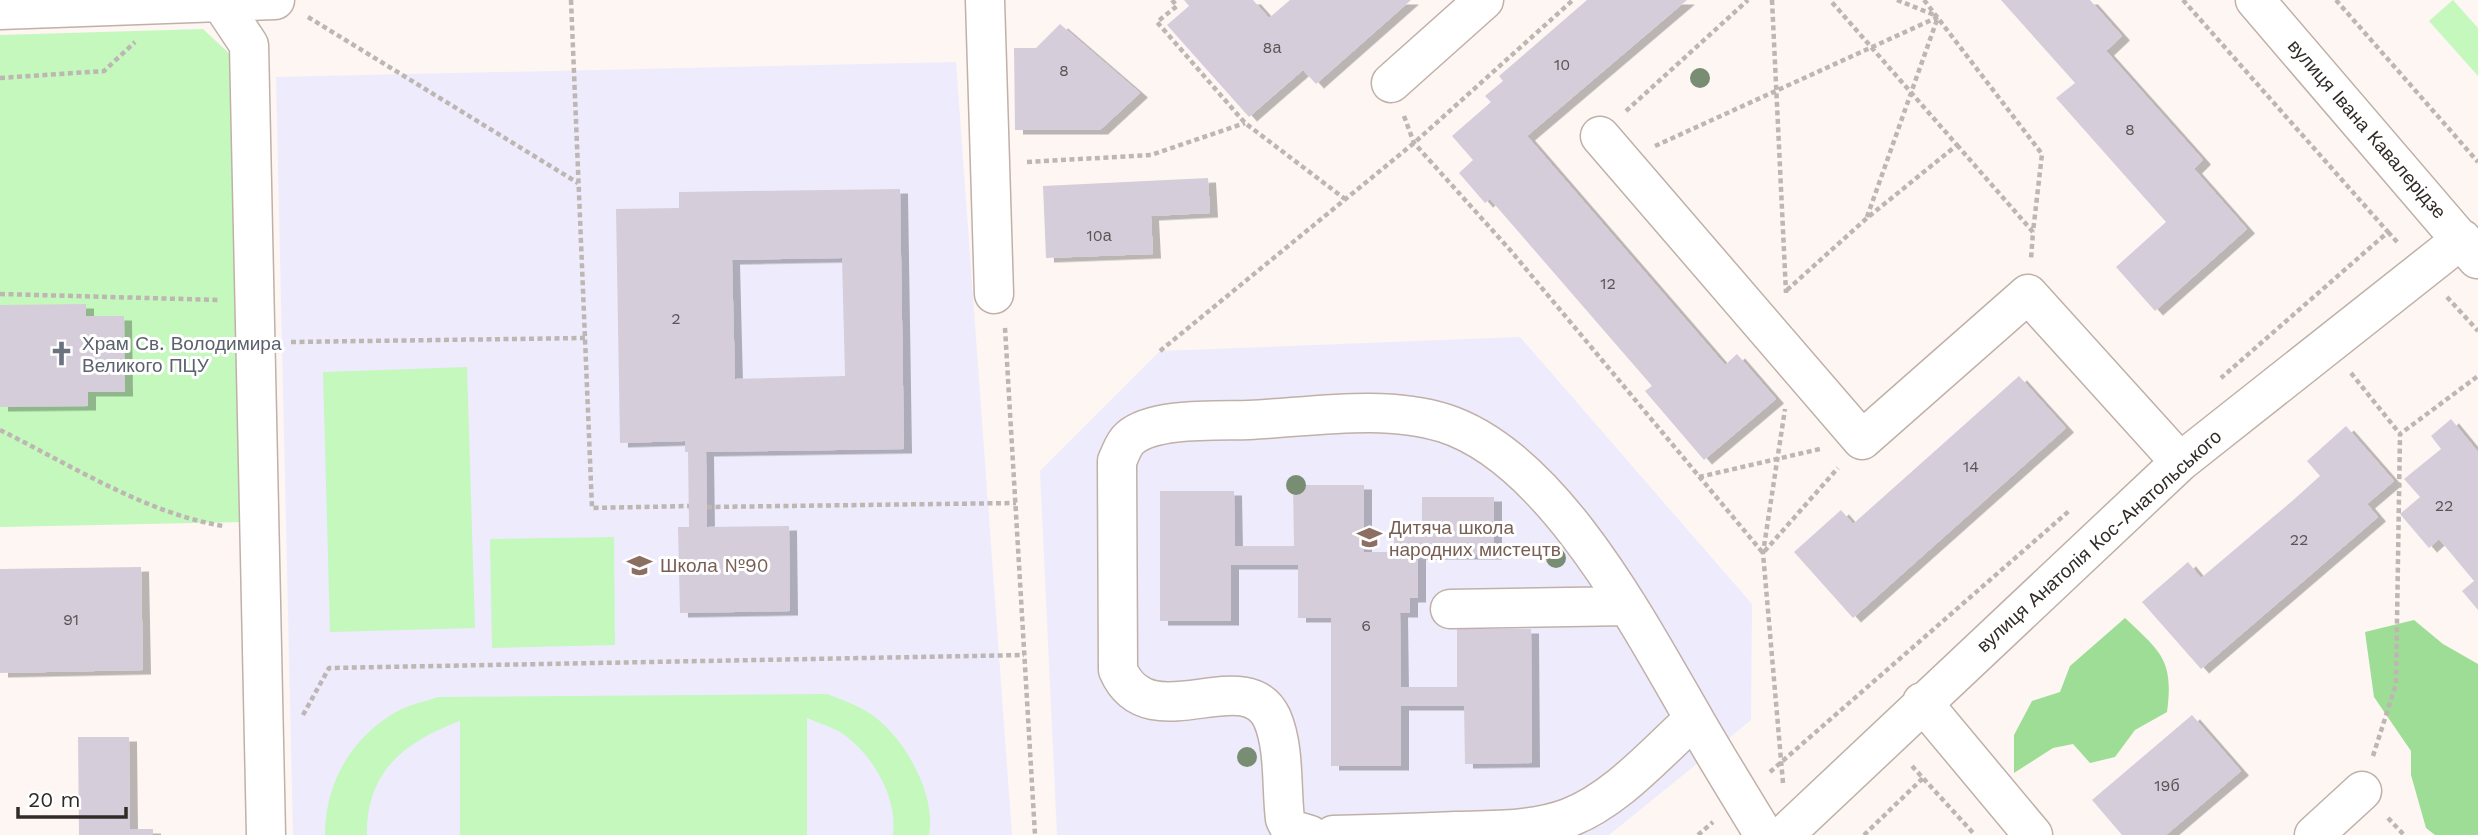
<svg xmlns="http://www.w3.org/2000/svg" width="2478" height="835" viewBox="0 0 2478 835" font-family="'Work Sans',sans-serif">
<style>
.education{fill:#eeebfd}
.green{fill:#c4f8bd}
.forest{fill:#9edd96}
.building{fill:#d6cddb;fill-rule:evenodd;filter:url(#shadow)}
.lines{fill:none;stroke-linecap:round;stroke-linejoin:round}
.minor-casing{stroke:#c0b0a8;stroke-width:41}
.path{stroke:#bdb6b3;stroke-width:4.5;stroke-dasharray:5 3.5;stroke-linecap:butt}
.minor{stroke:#fff;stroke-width:38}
.tree{fill:#788d72}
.labels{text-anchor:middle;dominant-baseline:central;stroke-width:6;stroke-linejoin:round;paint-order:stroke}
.number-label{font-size:16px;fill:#5a5455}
.street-label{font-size:19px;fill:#312b28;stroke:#fff}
.worship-label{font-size:19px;fill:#5b616d;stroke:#fff;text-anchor:start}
.education-label{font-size:19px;fill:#785e54;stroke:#fff;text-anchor:start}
</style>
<defs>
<filter id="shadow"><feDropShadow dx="8" dy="4.5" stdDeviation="0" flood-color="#0004"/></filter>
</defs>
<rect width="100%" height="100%" fill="#fdf6f3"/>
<path class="education" d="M956,62L1012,835H293L276,77Z
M1520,337L1752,604L1751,720L1609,835H1057L1040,471L1160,351Z"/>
<path class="green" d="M2453,0L2478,28V76L2429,21Z
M203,29L233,57L243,522L0,527V35Z
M467,367L475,628L330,632L323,372Z
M614,537L615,645L492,648L490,539Z
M827,694C840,699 854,704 866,711C902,732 937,793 929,835H893C898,798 873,755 843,734C833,727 818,723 807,718V835H460V721C405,741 366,772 367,835H325C325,783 351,738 396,712C408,705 424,702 438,697Z"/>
<path class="forest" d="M2125,618C2161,652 2174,660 2167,712L2135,730L2115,757L2090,763L2073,744L2053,748L2014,773V735L2032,701L2060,692L2070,666Z
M2414,620L2443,644L2478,664V835H2435L2426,828L2411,775V751L2374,697L2365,632Z"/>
<path class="building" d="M1184,0H1253L1269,18L1290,0H1411L1316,84L1303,70L1249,117L1167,25L1189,6Z
M1587,0H1687L1527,136L1725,365L1737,354L1776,399L1704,460L1645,391L1652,386L1490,199L1485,203L1459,173L1473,160L1452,136L1491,102L1485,96L1503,81L1499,76Z
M2001,0H2090L2122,36L2106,51L2203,160L2194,169L2247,229L2155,311L2116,267L2166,222L2056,98L2075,83Z
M1060,24L1140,93L1100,130H1015L1014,48H1036Z
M1208,178L1210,213L1151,216L1153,254L1046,258L1043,186Z
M900,189L904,449L706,452L707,527L789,526L790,611L680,613L678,527H689L688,452H685V441L620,443L616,209L679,208V192ZM842,258L845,376L735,379L732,260Z
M86,304V316H124L125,392H88V406L0,407V305Z
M2019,376L2066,428L1853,618L1794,552L1841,510L1853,524Z
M2451,419L2478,452V610L2462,591L2474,581L2439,539L2429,548L2400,514L2420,497L2404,479L2441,449L2431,436Z
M2346,426L2394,481L2367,504L2378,517L2201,669L2142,602L2188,562L2201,578L2291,502L2320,476L2307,461Z
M1293,485H1364V552H1394V526H1422V497H1494V555H1418V598H1410V613H1400L1401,687H1457V629H1531L1532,763L1465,764L1464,706H1401V766H1331V618H1298V565H1231V621H1160V491H1234L1235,546H1294Z
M141,567L143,670L0,673V569Z
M2192,715L2241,771L2166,835H2122L2092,800Z
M78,737H129L130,829H153V835H79Z"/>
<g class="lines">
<defs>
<path id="minor" d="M219,0L249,45L266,835
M985,0L994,294
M2255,0L2477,259
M0,10L275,0
M1391,83L1484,0
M1600,136L1862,440L2028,294L2180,462
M1450,609L1628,606
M1922,702L2033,835
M1310,835L1290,829L1285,819C1281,787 1285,748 1272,718C1245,660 1149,742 1118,670L1117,461C1121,453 1123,444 1130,438C1154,417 1218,421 1249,420C1311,417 1384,404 1444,423C1554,458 1641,628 1696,722C1718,760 1741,797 1764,835
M1333,835C1374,834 1415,833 1456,831C1493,830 1533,831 1568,818C1616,800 1656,753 1694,719
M1784,835L2180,462L2462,239
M2314,835L2362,791"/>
</defs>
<use href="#minor" class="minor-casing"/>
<path class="path" d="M571,0L592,508L689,506
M1172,0L1177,6L1157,22L1245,123L1345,199
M1772,0L1786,293
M1897,0L1937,16
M1924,0L2042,154L2033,232
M2183,0L2388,232L2221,378
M2336,0L2478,162
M308,17L578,183
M0,78L104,71L135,42
M1626,111L1748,0
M1404,116L1414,143L1511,251L1763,553L1838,468
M1957,145L2033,232L2031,259
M1655,146L1938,17
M1027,162L1151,155L1245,123
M1867,217L1938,17
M2388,232L2399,244
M1787,290L1867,218L1957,145L1830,0
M0,294L220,300
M2447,297L2478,331
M1005,328L1035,835
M291,342L585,338
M1160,351L1414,143L1573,0
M2351,373L2400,434
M0,430C71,465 145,513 223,526
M1699,477L1820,449
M707,507L1016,503
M303,715L329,668L1024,655
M2373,756L2396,684L2400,434L2478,376
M1912,766L1975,835
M1770,772L2069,511
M1783,783L1763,553L1785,409
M2388,818L2404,835
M1698,835L1713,822
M1864,835L1923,778"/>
<use href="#minor" class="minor"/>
</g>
<g class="tree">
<circle cx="1700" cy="78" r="10"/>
<circle cx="1296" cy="485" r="10"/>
<circle cx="1556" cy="558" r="10"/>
<circle cx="1247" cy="757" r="10"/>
</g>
<defs>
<symbol id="church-bare" viewBox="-9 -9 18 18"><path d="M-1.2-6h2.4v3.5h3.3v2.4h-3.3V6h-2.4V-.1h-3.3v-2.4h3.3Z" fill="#6b7280" stroke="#fff" stroke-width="2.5" paint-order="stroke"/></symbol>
<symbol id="school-bare" viewBox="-9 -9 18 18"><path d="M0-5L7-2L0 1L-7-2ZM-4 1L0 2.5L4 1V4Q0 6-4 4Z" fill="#8d6e63" stroke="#fff" stroke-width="2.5" paint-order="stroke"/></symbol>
</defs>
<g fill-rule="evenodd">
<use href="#church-bare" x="44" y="336" width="35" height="35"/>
<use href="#school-bare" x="1352" y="520" width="35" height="35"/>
<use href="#school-bare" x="622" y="548" width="35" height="35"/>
</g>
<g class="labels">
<g class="number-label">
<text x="1272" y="47">8а</text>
<text x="1562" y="64">10</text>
<text x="1064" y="70">8</text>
<text x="2130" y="129">8</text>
<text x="1099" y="235">10а</text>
<text x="1608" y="283">12</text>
<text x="676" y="318">2</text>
<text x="1971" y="466">14</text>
<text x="2444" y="505">22</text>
<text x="2299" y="539">22</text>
<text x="71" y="619">91</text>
<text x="1366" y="625">6</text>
<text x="2167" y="785">19б</text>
</g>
<g class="street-label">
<text transform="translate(2367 129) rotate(49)">вулиця Івана Кавалерідзе</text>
<text transform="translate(2099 541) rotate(-42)">вулиця Анатолія Кос-Анатольського</text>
</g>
<g class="worship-label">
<text x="82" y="343">Храм Св. Володимира<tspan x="82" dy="22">Великого ПЦУ</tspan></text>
</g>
<g class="education-label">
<text x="1389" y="527">Дитяча школа<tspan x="1389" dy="22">народних мистецтв</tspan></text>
<text x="660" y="565">Школа №90</text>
</g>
</g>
<path d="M18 807v10h108v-10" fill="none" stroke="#312b28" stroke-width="3.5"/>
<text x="28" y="807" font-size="21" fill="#312b28" stroke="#ffffff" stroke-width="5" paint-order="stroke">20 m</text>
</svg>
